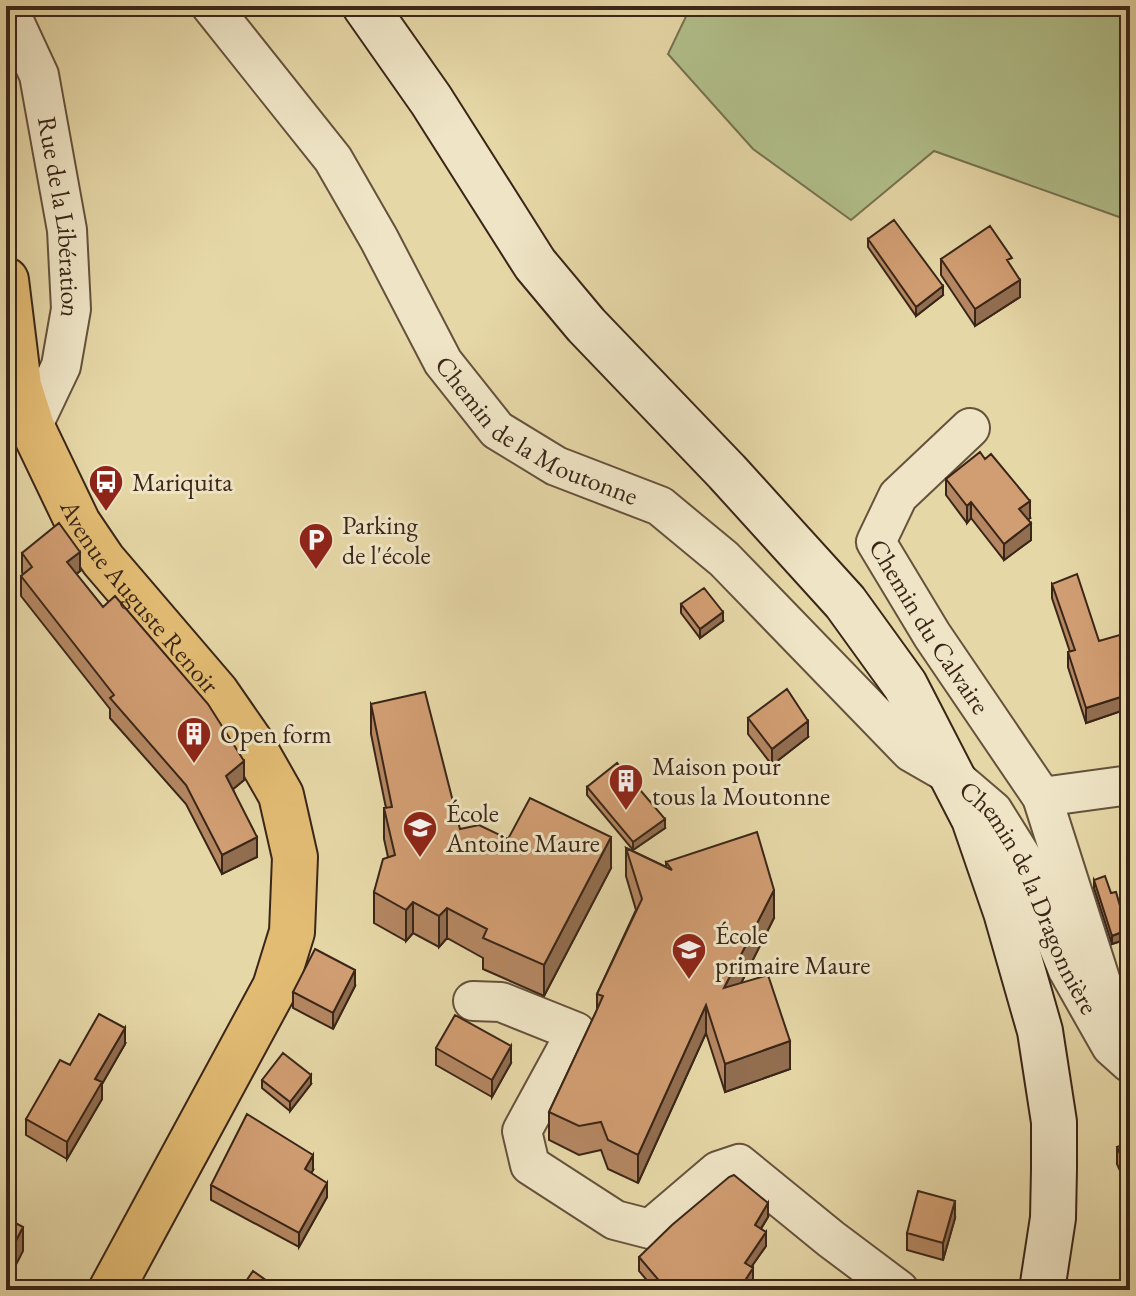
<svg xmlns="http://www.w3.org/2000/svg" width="1136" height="1296" viewBox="0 0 1136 1296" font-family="'EB Garamond',serif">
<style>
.green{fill:#b1bf8a;stroke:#767251;stroke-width:2}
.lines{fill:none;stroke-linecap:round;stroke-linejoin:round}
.minor-casing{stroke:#65523c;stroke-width:42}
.secondary-casing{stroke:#3a2618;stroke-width:48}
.primary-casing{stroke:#3a2618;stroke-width:48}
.minor{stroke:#efe5c6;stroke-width:38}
.secondary{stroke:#efe5c6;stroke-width:44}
.primary{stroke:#e3bc74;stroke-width:44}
.wall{fill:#b48762;stroke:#3a2618;stroke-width:2}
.shaded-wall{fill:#926e50;stroke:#3a2618;stroke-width:2}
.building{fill:#d19d72;stroke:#3a2618;stroke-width:2}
.labels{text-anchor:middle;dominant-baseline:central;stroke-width:6;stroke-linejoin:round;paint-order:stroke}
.street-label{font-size:26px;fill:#3a2618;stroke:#efe5c6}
.poi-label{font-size:26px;fill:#3a2618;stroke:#efe5c6;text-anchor:start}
</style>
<rect width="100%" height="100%" fill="#e6d7a7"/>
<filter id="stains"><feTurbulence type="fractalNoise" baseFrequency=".0025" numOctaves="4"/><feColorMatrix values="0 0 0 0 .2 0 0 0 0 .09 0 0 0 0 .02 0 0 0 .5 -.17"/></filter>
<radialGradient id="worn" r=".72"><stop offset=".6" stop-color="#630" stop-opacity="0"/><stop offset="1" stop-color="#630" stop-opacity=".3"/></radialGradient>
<path class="green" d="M691,6H1130V210L1122,218L934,151L851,220L753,149L668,54Z"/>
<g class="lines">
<defs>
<g id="minor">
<path id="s1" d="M7,6L39,75L67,230L71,309L61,366L32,427"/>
<path id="s2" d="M211,6L333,159L379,239L443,362L497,430L556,466L660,506L724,559L911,752L951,775L993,811L1023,859L1068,970L1111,1046L1130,1063"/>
<path id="s3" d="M970,428L898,496L876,542L932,635L1042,797L1110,1010"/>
<path d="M1042,797L1130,785"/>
<path d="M473,1001L501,1002L576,1032L522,1131L530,1165L615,1220L650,1229L718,1171L739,1164L831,1239L899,1290"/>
</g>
<path id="secondary" d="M365,6L431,100L535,264L586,325L727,472L845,602L905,685L974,819L1006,912L1040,1031L1054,1122V1169L1053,1218L1042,1290"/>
<g id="primary">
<path id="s4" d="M6,280L19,386L32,427L78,523L103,560L216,692L252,744L281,795L295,857L292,932L275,987L111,1290"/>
</g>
</defs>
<use href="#minor" class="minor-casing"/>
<use href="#secondary" class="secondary-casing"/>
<use href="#primary" class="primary-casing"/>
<use href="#minor" class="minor"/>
<use href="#secondary" class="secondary"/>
<use href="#primary" class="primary"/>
</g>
<path class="wall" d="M868,239L943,295L916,316L868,247Z
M941,259L1012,268L1020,297L975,326L941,275Z
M946,479L1030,518L1028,519L1031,540L1004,560L971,518L967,523L946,495Z
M22,553L80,571L76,574L244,780L233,789L257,857L222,874L186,804L110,718V709L21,596V576L23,575L22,572Z
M1052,584L1099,641L1125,688L1127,709L1086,723L1068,667V652H1070L1052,598Z
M681,604L723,621L700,638L681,613Z
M371,704L460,829L508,839L611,868L544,996L483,969V958L447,938L439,947L413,933L406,941L374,923V892L388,857L384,839V808H386L371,734Z
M748,718L808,737L772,765L748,734Z
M587,787L665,828L633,850L587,795Z
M626,848L666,867V862L774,918L741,983L790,1069L725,1092L706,1033L638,1183L608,1169L601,1150L579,1155L549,1140V1112L597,1010V994L636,910L626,876Z
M1094,880L1127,939L1112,944L1094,888Z
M355,986L333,1029L293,1008V992Z
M125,1044L102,1084V1099L67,1159L26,1135V1119L70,1065Z
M436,1048L511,1063L492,1097L436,1065Z
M262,1080L311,1084L290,1111L262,1088Z
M1130,1143V1193L1117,1164V1147Z
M313,1170L311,1173L327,1197L299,1247L211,1200V1185Z
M768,1217L761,1229L766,1246L751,1267L753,1282L748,1290H655L639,1271V1257Z
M955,1218L943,1260L907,1250V1233Z"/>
<path class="shaded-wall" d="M1020,280V297L975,326V309Z
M943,286V295L916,316V307Z
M1030,501V518L1019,526V509Z
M971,502V518L967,523V506Z
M1031,523V540L1004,560V544Z
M80,552V571L67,582V562Z
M723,612V621L700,638V629Z
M1130,671V686L1120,689V674Z
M1127,695V709L1086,723V708Z
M808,721V737L772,765V749Z
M244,761V780L226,795V776Z
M665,819V828L633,850V842Z
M257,837V857L222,874V855Z
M611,837V868L544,996V965Z
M774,890V918L724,1017V988Z
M413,902V933L406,941V910Z
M447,908V938L439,947V916Z
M1127,930V939L1112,944V936Z
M355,970V986L333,1029V1013Z
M706,1005V1033L638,1183V1155Z
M125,1028V1044L102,1084V1099L67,1159V1142L95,1079Z
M790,1041V1069L725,1092V1064Z
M511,1046V1063L492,1097V1080Z
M311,1075V1084L290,1111V1102Z
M313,1155V1170L305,1184V1169Z
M327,1183V1197L299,1247V1233Z
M955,1201V1218L943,1260V1243Z
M768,1203V1217L755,1238V1225Z
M23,1227V1251L6,1284V1260Z
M766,1232V1246L745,1276V1263Z
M753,1268V1282L748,1290H739Z"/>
<path class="building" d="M894,220L943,286L916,307L868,239Z
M990,226L1012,258L1007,260L1020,280L975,309L941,259Z
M980,452L985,459L991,454L1030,501L1019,509L1031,523L1004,544L971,502L967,506L946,479Z
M59,523L80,552L67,562L103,607L115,596L208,704L244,761L226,776L257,837L222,855L186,785L110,698L114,695L21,576L32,567L22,553Z
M1077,574L1099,641L1130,632V671L1120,674L1127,695L1086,708L1068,652L1075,650L1052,584Z
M704,588L723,612L700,629L681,604Z
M787,689L808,721L772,749L748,718Z
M425,692L460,829L479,825L508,839L530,798L611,837L544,965L483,938L487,929L447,908L439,916L413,902L406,910L374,892L383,859L395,855L384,808L392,807L371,704Z
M617,763L665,819L633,842L587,787Z
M757,832L774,890L724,988L768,975L790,1041L725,1064L706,1005L638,1155L608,1140L601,1122L579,1126L549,1112L595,1014L603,996L597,994L642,899L626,848L672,870L666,862Z
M1105,876L1111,893L1116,892L1127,930L1112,936L1094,880Z
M315,949L355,970L333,1013L293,992Z
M99,1014L125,1028L95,1079L102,1082L67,1142L26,1119L60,1060L70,1065Z
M455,1015L511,1046L492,1080L436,1048Z
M283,1053L311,1075L290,1102L262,1080Z
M247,1114L313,1155L305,1169L327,1183L299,1233L211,1185Z
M1130,1143V1176L1117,1147Z
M734,1175L768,1203L755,1225L766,1232L745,1263L753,1268L739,1290H667L639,1257L672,1225L729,1177Z
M918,1191L955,1201L943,1243L907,1233Z
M6,1218L23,1227L6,1260Z
M253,1271L280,1290H240Z"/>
<defs>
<symbol id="bus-pin" viewBox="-11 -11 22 30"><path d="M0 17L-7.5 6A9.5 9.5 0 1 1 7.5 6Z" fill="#8f2418" stroke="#efe5c6"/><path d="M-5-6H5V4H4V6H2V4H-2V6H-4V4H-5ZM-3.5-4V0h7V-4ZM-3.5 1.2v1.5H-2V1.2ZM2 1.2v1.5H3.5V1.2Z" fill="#fff"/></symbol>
<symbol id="parking-pin" viewBox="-11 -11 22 30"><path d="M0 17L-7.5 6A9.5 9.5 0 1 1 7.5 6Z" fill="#8f2418" stroke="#efe5c6"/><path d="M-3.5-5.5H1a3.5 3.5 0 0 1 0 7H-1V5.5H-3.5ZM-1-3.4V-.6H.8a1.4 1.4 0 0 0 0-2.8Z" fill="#fff"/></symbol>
<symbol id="building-pin" viewBox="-11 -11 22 30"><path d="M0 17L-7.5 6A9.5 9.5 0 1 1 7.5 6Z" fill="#8f2418" stroke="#efe5c6"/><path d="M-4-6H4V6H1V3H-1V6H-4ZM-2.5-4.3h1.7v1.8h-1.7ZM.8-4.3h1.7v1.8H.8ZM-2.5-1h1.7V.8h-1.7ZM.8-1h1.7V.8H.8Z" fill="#fff"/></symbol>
<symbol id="school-pin" viewBox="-11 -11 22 30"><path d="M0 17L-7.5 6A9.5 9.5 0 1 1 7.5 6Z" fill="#8f2418" stroke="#efe5c6"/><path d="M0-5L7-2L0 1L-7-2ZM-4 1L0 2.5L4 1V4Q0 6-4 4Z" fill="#fff"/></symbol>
</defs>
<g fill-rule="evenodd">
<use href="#bus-pin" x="86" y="462" width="40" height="54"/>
<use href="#parking-pin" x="296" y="520" width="40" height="54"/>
<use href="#building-pin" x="174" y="714" width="40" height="54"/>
<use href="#building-pin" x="606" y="761" width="40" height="54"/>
<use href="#school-pin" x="400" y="808" width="40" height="54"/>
<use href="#school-pin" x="669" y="930" width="40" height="54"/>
</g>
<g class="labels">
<g class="street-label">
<text stroke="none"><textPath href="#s1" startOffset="220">Rue de la Libération</textPath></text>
<text stroke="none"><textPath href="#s2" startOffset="546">Chemin de la Moutonne</textPath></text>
<text stroke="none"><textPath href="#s4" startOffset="352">Avenue Auguste Renoir</textPath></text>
<text stroke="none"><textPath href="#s3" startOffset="250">Chemin du Calvaire</textPath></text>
<text stroke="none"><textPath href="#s2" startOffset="1240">Chemin de la Dragonnière</textPath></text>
</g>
<g class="poi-label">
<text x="132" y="482">Mariquita</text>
<text x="342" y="525">Parking<tspan x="342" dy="30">de l'école</tspan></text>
<text x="220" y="734">Open form</text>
<text x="652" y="766">Maison pour<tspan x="652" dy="30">tous la Moutonne</tspan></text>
<text x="446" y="813">École<tspan x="446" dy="30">Antoine Maure</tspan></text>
<text x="715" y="935">École<tspan x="715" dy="30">primaire Maure</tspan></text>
</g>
</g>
<rect width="1136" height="1296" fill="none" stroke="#e6d7a7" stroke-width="32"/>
<rect x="8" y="8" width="1120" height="1280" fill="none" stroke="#3a2618" stroke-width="4"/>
<rect x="16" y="16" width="1104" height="1264" fill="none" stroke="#3a2618" stroke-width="2"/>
<rect width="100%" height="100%" filter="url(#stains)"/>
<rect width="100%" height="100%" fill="url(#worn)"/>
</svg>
